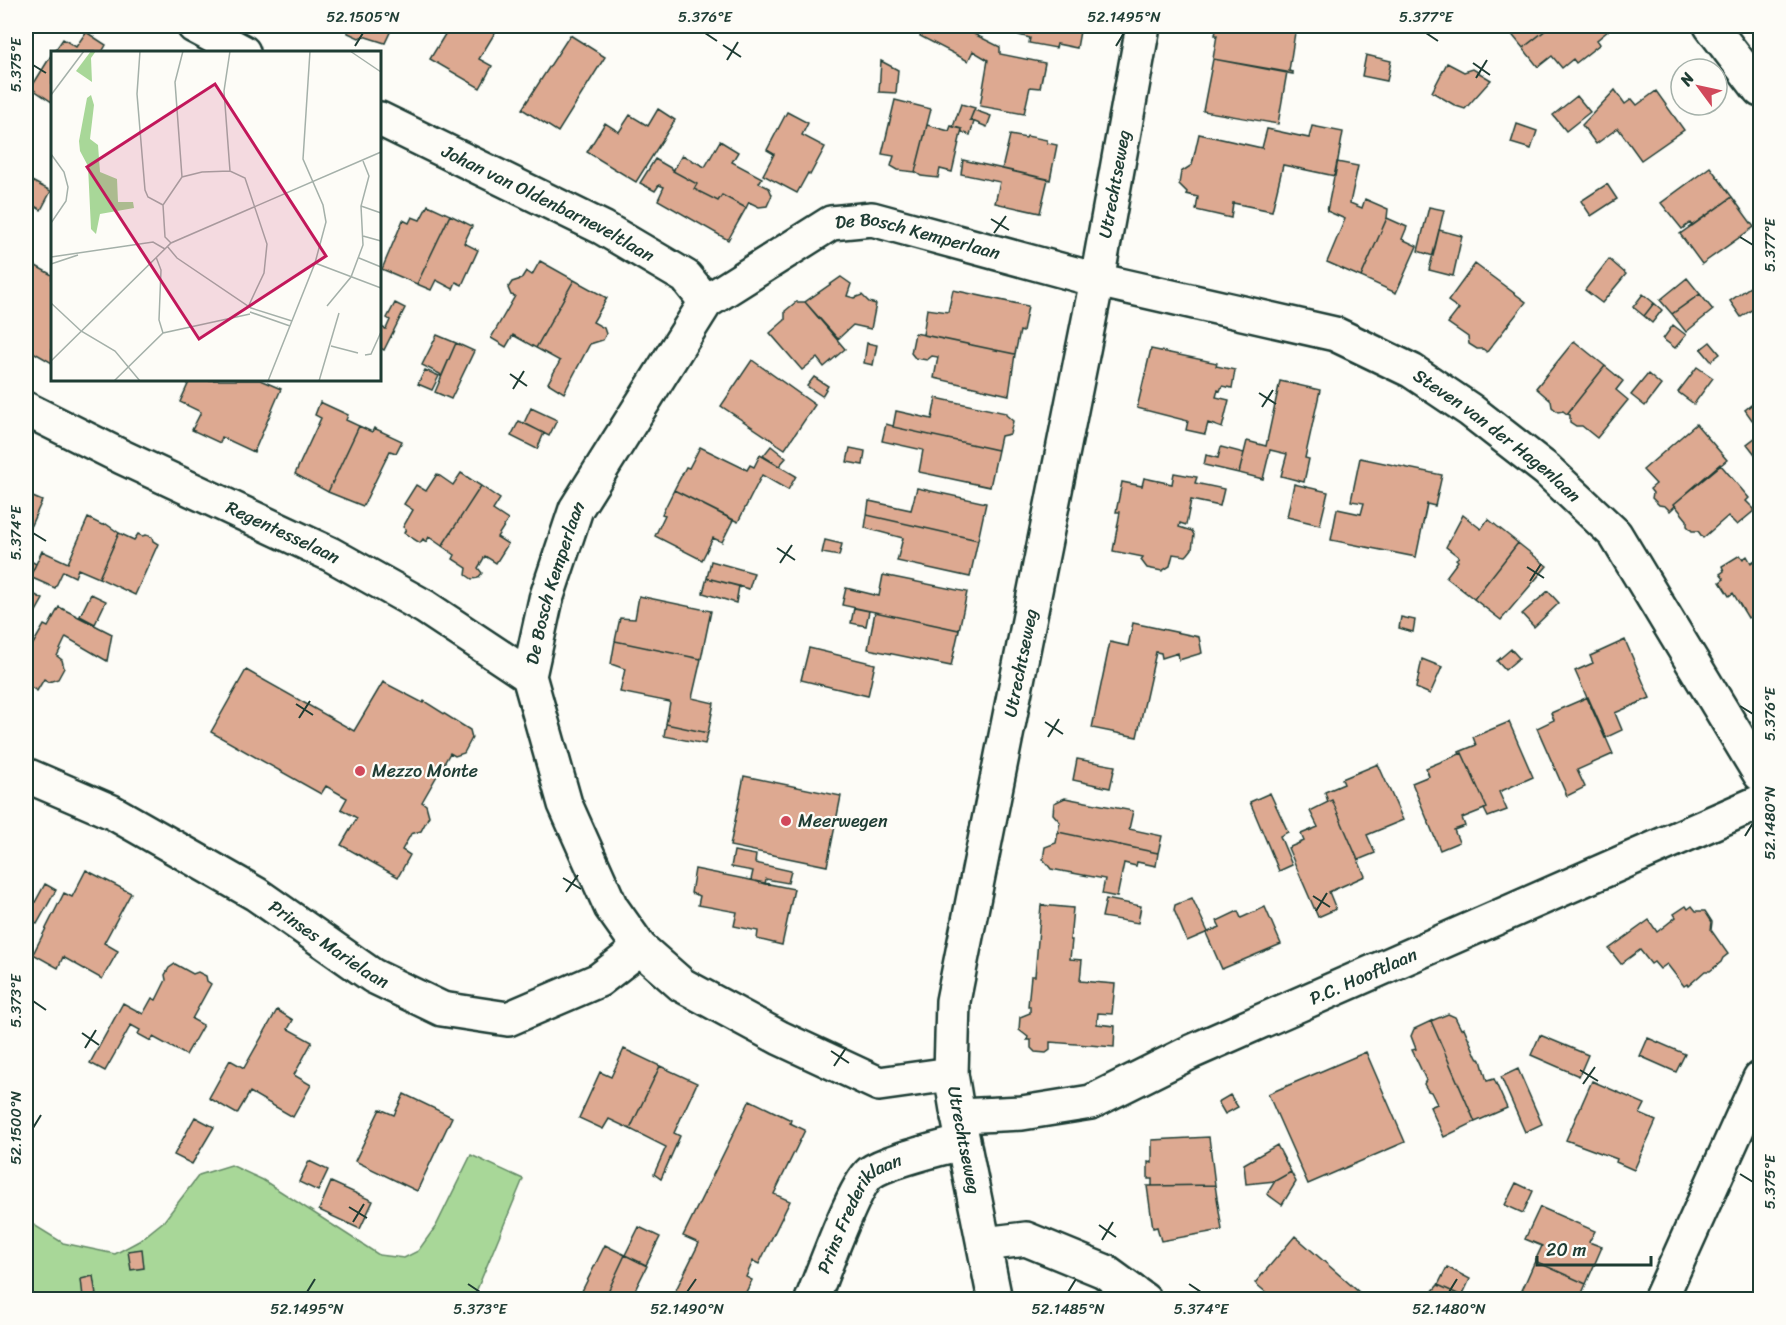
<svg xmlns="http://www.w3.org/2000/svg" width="1786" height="1325" viewBox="0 0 1786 1325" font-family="Sriracha,sans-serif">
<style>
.green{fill:#a8d798;stroke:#648a66;stroke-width:1.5}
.building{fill:#dda991;stroke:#1f3d34;stroke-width:1.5}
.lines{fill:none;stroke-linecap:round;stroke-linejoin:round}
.minor-casing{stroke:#1f3d34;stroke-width:38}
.minor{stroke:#fdfcf7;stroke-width:33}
.ticks{fill:none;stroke:#1f3d34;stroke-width:2}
.poi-dot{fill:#d1495b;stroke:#fdfcf7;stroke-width:2}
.labels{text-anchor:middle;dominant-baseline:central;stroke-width:4.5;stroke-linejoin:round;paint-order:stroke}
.street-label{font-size:18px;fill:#1f3d34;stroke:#fdfcf7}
.poi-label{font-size:18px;fill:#1f3d34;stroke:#fdfcf7;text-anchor:start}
.inset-road{fill:none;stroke:#a4b0a9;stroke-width:1.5}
.view{fill:#c2185b;fill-opacity:0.15;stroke:#c2185b;stroke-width:3}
.inset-edge{fill:none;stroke:#1f3d34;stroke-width:3}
.neatline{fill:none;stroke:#1f3d34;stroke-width:2}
.ticks-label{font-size:15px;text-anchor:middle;fill:#1f3d34}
</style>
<rect width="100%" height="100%" fill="#fdfcf7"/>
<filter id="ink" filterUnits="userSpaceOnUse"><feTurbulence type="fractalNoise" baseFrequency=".0167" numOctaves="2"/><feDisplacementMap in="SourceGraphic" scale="12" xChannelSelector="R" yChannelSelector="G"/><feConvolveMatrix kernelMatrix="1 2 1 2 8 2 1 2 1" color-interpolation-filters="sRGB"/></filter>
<g filter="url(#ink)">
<path class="green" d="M471,1155L523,1179L473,1299H26V1220L63,1243L115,1254L139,1241L164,1221L199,1175L231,1165L263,1180L379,1255L404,1258L418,1251L436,1226Z"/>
<path class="building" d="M341,26H393L385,43L363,36L359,38L348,33L347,29Z
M450,26H499L479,59L492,66L480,88L430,59Z
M925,26H958L1000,47V54L1045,63L1040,88L1030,87L1024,114L980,106L988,60L973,51L968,61L920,36Z
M1001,26H1081L1077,48L1057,44L1056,48L1029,43L1030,38L1000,30Z
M1217,26H1296L1289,71L1293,72V74L1213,59L1217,35H1215Z
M1505,26H1551L1523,48Z
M1551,26H1604L1608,31L1597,40L1600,44L1576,63L1573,59L1562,68L1552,56L1538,67L1523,48Z
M86,32L106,45L102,52H54L63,39L76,47Z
M570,35L605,57L558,132L522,109Z
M52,54V102L31,88Z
M1366,55L1391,61L1387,81L1362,76Z
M1213,59L1287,72L1278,124L1203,111Z
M881,61L898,70L896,93L879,92Z
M1447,63L1464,72L1473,69L1491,80L1465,109L1456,106L1432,92Z
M1615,90L1625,104L1632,99L1637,105L1656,91L1684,130L1641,160L1618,128L1596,144L1582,125Z
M1577,96L1590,112L1566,131L1553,115Z
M895,100L931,109L915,172L898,170L891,166L894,156L882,154Z
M961,104L975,108L970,120L974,122L970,135L962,132V129L953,127Z
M658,109L675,120L636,182L587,152L605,123L619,132L630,115L648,126Z
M974,110L991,116L987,127L970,120Z
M787,112L808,123L802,135L825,147L810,175L808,173L797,193L763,175L774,154L767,150Z
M1517,124L1537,131L1531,149L1511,143Z
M927,125L949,131L951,126L962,129L952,172L940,169L938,178L921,176L915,172Z
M1312,126L1343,132L1335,176L1283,165L1272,211L1233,203L1231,218L1196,210L1198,197L1186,194L1187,192L1179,184L1181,172L1192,165L1199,134L1262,148L1267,129L1309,138Z
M1010,135L1026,138L1027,136L1047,140V143L1057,145L1050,180L1002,169Z
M720,141L738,152L732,162L762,178L759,183L769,188L772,195L767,206L759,207L749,202L746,208L722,195L718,201L694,189L697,184L673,171L682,155L705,167Z
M655,159L674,170L673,171L697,184L694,189L718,201L722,195L746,208L728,240L658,200L664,187L659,185L655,191L640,183Z
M963,160L1048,179L1040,213L995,203L1000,182L961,174Z
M1337,162L1358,166L1350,203L1362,208L1365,199L1388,209L1387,218L1361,277L1327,262L1345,219L1327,211Z
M1710,167L1732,197L1692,226L1690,223L1682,229L1661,203Z
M26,178L51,191L41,210L26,201Z
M1607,184L1617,199L1591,216L1581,201Z
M1732,197L1754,227L1702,264L1680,234Z
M428,205L450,215L417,284L382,269L403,220L409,223L412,217L420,220Z
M1429,207L1444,210L1433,256L1418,251Z
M450,215L472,226L464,243L478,250L462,285L456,282L453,289L436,280L431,290L417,284Z
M1387,218L1407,227L1402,239L1417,246L1396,293L1361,277Z
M1439,230L1462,236L1453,276L1429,270Z
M1609,259L1626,274L1602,303L1585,290Z
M27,261L52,275V363L26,348V264Z
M540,261L574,280L536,348L513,335L506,347L491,338L515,296L511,295L508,288L512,282L521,279L526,271L532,275Z
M1475,264L1526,302L1487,352L1483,349H1477L1469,344L1468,337L1448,323L1459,309L1448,301Z
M841,277L851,284L847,296L854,298L862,295L869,302L876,304L871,329L853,325L838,339L805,302Z
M1687,278L1700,294L1672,314L1660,300Z
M574,280L607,298L593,322L604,328L606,334L603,340L590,344L564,393L548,383L560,361L536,348Z
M1760,280V320L1753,309L1741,317L1730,301Z
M953,290L1028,306L1023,332L1020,331L1015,354L923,335L927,309L948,312Z
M1643,294L1654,303L1644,316L1633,307Z
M1700,294L1713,310L1686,332L1672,314Z
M796,302H805L845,349L824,367L817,358L802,370L770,333L785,320V311Z
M395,303L405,308L384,350L380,348V327L386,329L390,320L387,318Z
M1654,303L1662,310L1652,323L1644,316Z
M1673,325L1686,335L1675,348L1663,339Z
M915,333L1015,354L1009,395L934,378L938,357L932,356L927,360L915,358L911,353Z
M437,335L456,343L441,377L440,374L422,365Z
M1574,341L1605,366L1567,414L1563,411L1558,412L1552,407L1551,401L1536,388Z
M1710,342L1720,354L1711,361L1701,349Z
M456,343L474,351L451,399L435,392Z
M867,343L877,345L873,365L864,363Z
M1151,349L1217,363L1216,366L1235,370L1232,388L1222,386L1220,391L1218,390L1216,397L1229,400L1222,428L1208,423L1205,434L1186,430L1188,421L1137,408Z
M752,360L815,405L785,449L721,406Z
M1605,366L1623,381L1616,390L1628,400L1597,438L1582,426H1576L1570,422V415L1567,414Z
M1697,367L1713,378L1694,404L1678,392Z
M425,370L439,376L432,390L418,384Z
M1648,374L1661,385L1645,406L1631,395Z
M814,377L828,386L822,396L807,386Z
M190,380H260L281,389L254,452L222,437L220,443L192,430L201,412L180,402Z
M1280,381L1320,390L1305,458L1309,459L1304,482L1281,476L1287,454L1270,450L1263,479L1239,473L1247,441L1266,446Z
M936,398L1006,413V415L1013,421L1010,434L1001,436L998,450L893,427L896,411L932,419Z
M1760,398V431L1745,410Z
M320,402L348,415L346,420L359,426L328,492L295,474L321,418L315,415Z
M531,408L557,420L549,436L524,423Z
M519,421L544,433L537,449L511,436Z
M886,424L893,426V427L998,450L990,487L919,472L923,450L882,441Z
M1696,424L1727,460L1674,504L1675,506L1670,511L1665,506L1659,505L1652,498L1653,493L1650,489L1656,484L1643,470Z
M359,426L372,432L374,428L402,441L396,453L390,451L363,506L328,492Z
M1760,434V456L1758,458L1747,444Z
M771,446L786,458L779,466L763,456Z
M700,447L747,470L750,465L754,467L760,455L796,476L788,490L762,475L738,522L674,490L686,467L689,468Z
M1221,447L1244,453L1239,473L1204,465L1206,455L1218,458Z
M850,448L865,451L863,465L847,462Z
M1360,458L1442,475L1435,506L1427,504L1416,557L1331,540L1337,509L1361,514L1364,503L1351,501Z
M1720,464L1749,498L1746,501L1755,510L1737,525L1728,516L1703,538L1698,531H1692L1687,526V520L1674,504Z
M461,473L481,486L442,546L429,537L426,542L423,539L420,543L404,533L406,529L403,527L413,510L404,504L416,485L426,491L437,474L453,485Z
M1174,473L1197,477L1195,483L1224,489L1220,506L1191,500L1186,525L1180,523L1179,527L1192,531L1194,535L1192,549L1188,554L1186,556L1173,554L1170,566L1162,571L1147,568L1141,560L1143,557L1113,551L1120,512H1116L1122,482L1142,486L1144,478L1172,484Z
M1294,484L1328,492L1320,525L1287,517Z
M481,486L500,499L493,510L508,520L497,537L508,544L496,563L485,556L478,568L482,573L478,578L472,579L466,575L467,568L453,559L455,555L442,546Z
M917,488L986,503L978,540L867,515L869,501L911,510Z
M674,490L733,520L722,542L713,538L702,560L655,536L665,515L662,514Z
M26,494L42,501L26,536Z
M867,515L978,540L970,577L897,561L903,538L865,528Z
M1463,515L1481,529L1488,519L1518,543L1474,599L1446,577L1458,561L1456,559L1459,557L1446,547Z
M88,518L102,525L106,524L119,533L99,578L78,569L75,577L63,571L55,588L30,577L42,551L68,563Z
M119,533L134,540L138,534L142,536L146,535L152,537L153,541L158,544L135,595L99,578Z
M825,540L842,544L839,556L822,553Z
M1518,543L1547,566L1501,620L1474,599Z
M1740,555L1743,559L1747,556L1751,563L1755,560L1760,570V610L1748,618L1733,593L1729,596L1720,582L1724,579L1720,574L1724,571L1722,566Z
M26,558L36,564L26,584Z
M711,561L754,573L749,589L707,578Z
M883,575L967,592L959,630L842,605L846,588L879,596Z
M707,578L739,586L736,603L703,593Z
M26,590L43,599L26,629Z
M1548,591L1559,603L1534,627L1522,614Z
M91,594L106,601L95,624L80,616Z
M639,596L711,611L701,659L615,641L620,618L635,619Z
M59,607L112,634L107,661L66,637L57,656L62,660L64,668L58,679L49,682L44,679L37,691L26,684V640L33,644L44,625L48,627Z
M854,608L869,611L866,626L851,623Z
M875,612L959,630L951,666L868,649Z
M1401,617L1415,620L1413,632L1399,628Z
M1133,623L1199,637L1202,653L1179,660L1178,653L1162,658L1161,653L1156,652L1137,737L1092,728L1110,642L1128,646Z
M1625,640L1650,698L1615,713L1622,730L1605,738L1575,671L1593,663L1590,656Z
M615,641L701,659L692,698L714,703L708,733L666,724L670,702L620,692L625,669L611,664Z
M809,648L875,664L868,696L801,680Z
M1511,649L1519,658L1505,670L1497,661Z
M1422,659L1442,667L1430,694L1416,688Z
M246,670L354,731L383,682L423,703L424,701L470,730L472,738L464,753L455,756L450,753L422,802L426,805L429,816L421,831L411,834L402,850L410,855L398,877L341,845L357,818L341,809L347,798L345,797L326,786L321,794L211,732Z
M1588,697L1613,754L1577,770L1585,787L1567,796L1537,728L1554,720L1551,713Z
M1509,722L1533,777L1499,792L1507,810L1488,817L1484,809L1487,808L1462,753L1460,754L1459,752L1476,745L1473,737Z
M666,724L708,733L705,744L664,736Z
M1462,753L1487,808L1462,818L1465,826L1454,830L1459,842L1440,850L1412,783L1429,776L1426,768Z
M1077,759L1115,766L1110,788L1073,780Z
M1378,764L1403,820L1367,835L1375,853L1358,860L1332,800L1328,802L1325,792L1344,784L1342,779Z
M744,776L841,796L827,866L730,846Z
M1270,793L1288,832L1280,836L1292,865L1279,871L1250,802Z
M1065,798L1133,811L1129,829L1162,836L1158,853L1058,832L1060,822L1053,814L1054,803Z
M1332,800L1365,876L1329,892L1336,909L1318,917L1288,848L1304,841L1301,834L1318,827L1310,811Z
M1058,832L1158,853L1156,866L1137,862L1136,866L1124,863L1117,897L1102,894L1105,879L1051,869L1043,859L1045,847L1056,843Z
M734,851L756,855L755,863L791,871L788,883L766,879L765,884L751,880L753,871L731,867Z
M695,869L794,889L782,945L757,939L758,931L734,926L737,912L698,905L700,896L691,893Z
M86,870L131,893L104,943L118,951L102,979L63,957L58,968L33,954L64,893L72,897Z
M45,884L56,890L37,924L27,917Z
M1192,898L1208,932L1187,941L1174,910L1175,905Z
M1106,899L1141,906L1138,923L1102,917Z
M1041,905L1073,908L1070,940H1072L1070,959L1082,960L1080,981L1115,984L1112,1014L1098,1013L1097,1024L1115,1026L1114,1047L1050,1042V1050L1046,1053L1035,1052L1031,1048V1040H1027L1028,1037L1019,1030L1020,1017L1030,1013V1006H1028L1031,976H1035Z
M1686,906L1688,909L1692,906L1696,911H1705L1712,922L1711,930L1728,954L1723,958L1721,962L1710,971H1705L1688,986L1687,984L1684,986L1667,964L1660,969L1654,962L1651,964L1640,950L1621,964L1609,949L1649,920L1657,932L1676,917L1674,914Z
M1265,907L1281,944L1222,969L1206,933L1220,927L1217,921L1238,911L1241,918Z
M175,964L193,974L198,972L206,976L207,981L211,984L192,1019L203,1025L186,1055L153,1037L151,1041L138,1034L140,1030L131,1025L105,1071L90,1063L123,1003L143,1014L152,998L156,1000L166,980L165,975L169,968Z
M277,1010L293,1020L288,1029L312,1042L294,1075L311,1085L293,1117L250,1092L237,1114L209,1098L230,1060L244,1068Z
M1448,1014L1455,1017L1461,1029L1464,1028L1477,1058L1481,1060L1487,1081L1494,1079L1507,1108L1475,1122L1431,1021Z
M1431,1021L1475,1122L1444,1137L1430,1107L1437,1104L1431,1092L1428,1091L1424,1084L1426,1080L1412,1050L1416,1049L1411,1036L1414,1029Z
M1540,1035L1588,1055L1579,1076L1531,1055Z
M1648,1038L1685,1054L1676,1072L1640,1056Z
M624,1049L660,1066L630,1129L609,1119L603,1129L579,1118L600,1072L611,1077Z
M1366,1052L1405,1142L1308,1184L1268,1094Z
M660,1066L697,1083L674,1133L680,1136L661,1179L654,1174L666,1147L630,1129Z
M1518,1069L1542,1124L1525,1132L1501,1077Z
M1592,1081L1645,1104L1640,1114L1656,1121L1634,1170L1616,1162L1617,1159L1566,1140Z
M404,1094L452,1117L417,1191L355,1161L380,1109L394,1115Z
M1230,1095L1238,1107L1225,1114L1218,1102Z
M750,1100L791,1120L790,1123L805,1130L774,1194L790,1201L759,1264L753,1261L746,1277L752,1280L742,1300H671L699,1243L683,1236Z
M195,1117L214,1127L192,1164L174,1155Z
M1209,1137L1215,1185L1152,1186V1179H1148V1162L1152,1163V1140Z
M1277,1145L1291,1172L1275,1181L1246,1184L1244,1164Z
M309,1161L328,1170L318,1191L299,1182Z
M1291,1172L1296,1182L1282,1205L1267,1194L1275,1181Z
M331,1182L373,1201L360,1229L319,1210Z
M1516,1183L1533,1191L1523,1213L1505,1205Z
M1215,1185L1222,1230L1161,1241L1157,1227L1153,1228L1147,1186Z
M1540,1207L1595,1231L1589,1242L1602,1247L1586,1284L1535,1261L1542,1246L1525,1239Z
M639,1227L660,1237L646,1265L625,1255Z
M1295,1236L1368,1300H1275L1255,1283Z
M605,1245L625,1255L604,1300H583L579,1297Z
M142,1249L144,1268L131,1270L128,1251Z
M625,1255L647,1266L630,1300H604Z
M1535,1261L1586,1284L1579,1300H1511L1513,1295L1519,1297Z
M1447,1267L1470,1279L1462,1296L1438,1285Z
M93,1276L96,1295L83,1297L81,1279Z
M1760,1278V1300H1751Z
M1438,1285L1462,1296L1469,1300H1425Z"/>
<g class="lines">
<defs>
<g id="minor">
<path d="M194,26L243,52"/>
<path d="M1711,26L1760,90"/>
<path id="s1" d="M380,119L603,228L686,277L706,302"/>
<path id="s2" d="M26,409L122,457L330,554L425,607L529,676"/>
<path id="s3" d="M26,775L112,812L256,894L373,976L442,1009L508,1019L599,980L640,948"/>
<path id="s4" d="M951,1074L879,1084L780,1038L682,985L640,948L611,907L565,804L529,676L546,599L576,509L706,302L831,223L872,219L1097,280L1335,334L1412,371L1470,410L1547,470L1615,534L1760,774"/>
<path id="s5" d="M958,1116L1022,1113L1091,1102L1191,1052L1760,802"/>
<path d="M984,1244L1026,1239L1104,1271L1144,1300"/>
<path id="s6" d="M812,1300C822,1275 854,1186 870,1173C886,1161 941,1149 963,1142"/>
<path id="s7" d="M995,1300L958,1116L951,1074L953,1001L1097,280L1143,26"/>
<path d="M1660,1300L1760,1078"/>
</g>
</defs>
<use href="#minor" class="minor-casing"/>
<use href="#minor" class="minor"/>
</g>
</g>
<path class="ticks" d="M705,33L717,41M1426,33L1438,41M723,45L741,57M355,46L363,33M1116,46L1124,33M727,60L738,42M1473,63L1490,75M33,65L46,73M1476,78L1487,60M991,219L1009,230M994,233L1006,216M1740,237L1753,245M510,374L527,386M513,389L524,371M1259,393L1276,404M1262,407L1273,390M33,533L46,541M777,548L795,560M780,563L792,545M1527,567L1544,578M1530,581L1541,564M296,704L313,715M1740,706L1753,714M299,718L310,701M1045,722L1063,734M1048,737L1059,719M1745,836L1753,823M563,878L581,889M566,892L578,875M1313,896L1330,907M1316,911L1327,893M33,1001L46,1010M82,1033L99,1045M85,1048L96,1030M831,1051L849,1063M834,1066L846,1048M1580,1070L1598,1081M1583,1084L1595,1067M33,1128L41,1115M1740,1174L1753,1182M349,1207L367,1218M353,1222L364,1204M1099,1225L1116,1237M1102,1240L1113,1222M468,1284L480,1292M1189,1284L1201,1292M307,1292L315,1279M687,1292L696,1279M1068,1292L1076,1279M1449,1292L1457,1279"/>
<g class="poi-dot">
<circle cx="360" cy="771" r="6"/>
<circle cx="786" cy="821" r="6"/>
</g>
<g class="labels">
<g class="street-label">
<text stroke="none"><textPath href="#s7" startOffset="1136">Utrechtseweg</textPath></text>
<text stroke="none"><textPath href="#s1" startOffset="188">Johan van Oldenbarneveltlaan</textPath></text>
<text stroke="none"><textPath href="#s4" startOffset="1300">De Bosch Kemperlaan</textPath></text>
<text stroke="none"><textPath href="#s4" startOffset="1922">Steven van der Hagenlaan</textPath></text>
<text stroke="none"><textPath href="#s2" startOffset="285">Regentesselaan</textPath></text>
<text stroke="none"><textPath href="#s4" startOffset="742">De Bosch Kemperlaan</textPath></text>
<text stroke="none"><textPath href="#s7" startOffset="648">Utrechtseweg</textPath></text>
<text stroke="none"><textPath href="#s3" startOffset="348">Prinses Marielaan</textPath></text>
<text stroke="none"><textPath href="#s5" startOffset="434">P.C. Hooftlaan</textPath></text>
<text transform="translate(964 1140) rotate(79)">Utrechtseweg</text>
<text stroke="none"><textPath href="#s6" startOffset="102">Prins Frederiklaan</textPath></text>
</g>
<g class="poi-label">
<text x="372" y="771">Mezzo Monte</text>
<text x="798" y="821">Meerwegen</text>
</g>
</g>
<g transform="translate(51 51)">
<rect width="330" height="330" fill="#fdfcf7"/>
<path d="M40,0H45L40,7L41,31L25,20ZM40,44L43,54L39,88L47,94L49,121L66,128L67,151H82L83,157L49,163L45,183L40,178L37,115L29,100L28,90L36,47Z" fill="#a8d798"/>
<path class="inset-road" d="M89,0L86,43L94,139L97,146L112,154M299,0L330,21M0,44L33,0M0,103L13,121L17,136L15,150L0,172M179,120L173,40L179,0M131,126L124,31L132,0M310,155L330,162M312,185L330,190M120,192L114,186L112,154L131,126L151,121L179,120L194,127L216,193L213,222L198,254M116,195L126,207L200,257L241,270M0,206L102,191L114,198M105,206L110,219L108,269L112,282M308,207L330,216M264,212L330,237M0,213L27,204M0,252L30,280L64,300L89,330M276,255L300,226L312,194L310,155L318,125L312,110M199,261L239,275M280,295L307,302M314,304L320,303L330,281M0,310L120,192L330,101M63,330L112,282L199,263M217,330L264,212L275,171L272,154L252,108L259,0M268,330L288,262"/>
<path class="view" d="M164,33L275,205L148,288L36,116Z"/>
<rect width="330" height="330" class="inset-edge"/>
</g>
<rect width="1786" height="1325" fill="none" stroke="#fdfcf7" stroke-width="66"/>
<g transform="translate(1699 87) rotate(303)"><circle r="28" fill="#fdfcf7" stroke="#a4b0a9" stroke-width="1.5"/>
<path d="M0-4.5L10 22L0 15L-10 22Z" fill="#d1495b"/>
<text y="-9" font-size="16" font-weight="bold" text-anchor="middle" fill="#1f3d34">N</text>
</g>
<path d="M1537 1256v9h114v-9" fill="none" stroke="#1f3d34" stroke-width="3"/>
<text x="1546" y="1256" font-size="18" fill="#1f3d34" stroke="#fdfcf7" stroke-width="4.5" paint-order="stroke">20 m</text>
<rect x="33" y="33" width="1720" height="1259" class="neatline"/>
<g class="ticks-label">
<text x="363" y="22">52.1505°N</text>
<text x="705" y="22">5.376°E</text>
<text x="1124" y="22">52.1495°N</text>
<text x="1426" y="22">5.377°E</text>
<text transform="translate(16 65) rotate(-90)" y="5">5.375°E</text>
<text transform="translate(1770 245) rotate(-90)" y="5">5.377°E</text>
<text transform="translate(16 533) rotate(-90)" y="5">5.374°E</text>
<text transform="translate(1770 714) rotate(-90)" y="5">5.376°E</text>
<text transform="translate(1770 823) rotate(-90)" y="5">52.1480°N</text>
<text transform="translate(16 1001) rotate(-90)" y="5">5.373°E</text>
<text transform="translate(16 1128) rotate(-90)" y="5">52.1500°N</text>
<text transform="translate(1770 1182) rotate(-90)" y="5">5.375°E</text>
<text x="307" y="1314">52.1495°N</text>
<text x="480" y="1314">5.373°E</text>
<text x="687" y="1314">52.1490°N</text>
<text x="1068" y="1314">52.1485°N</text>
<text x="1201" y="1314">5.374°E</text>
<text x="1449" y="1314">52.1480°N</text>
</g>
</svg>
